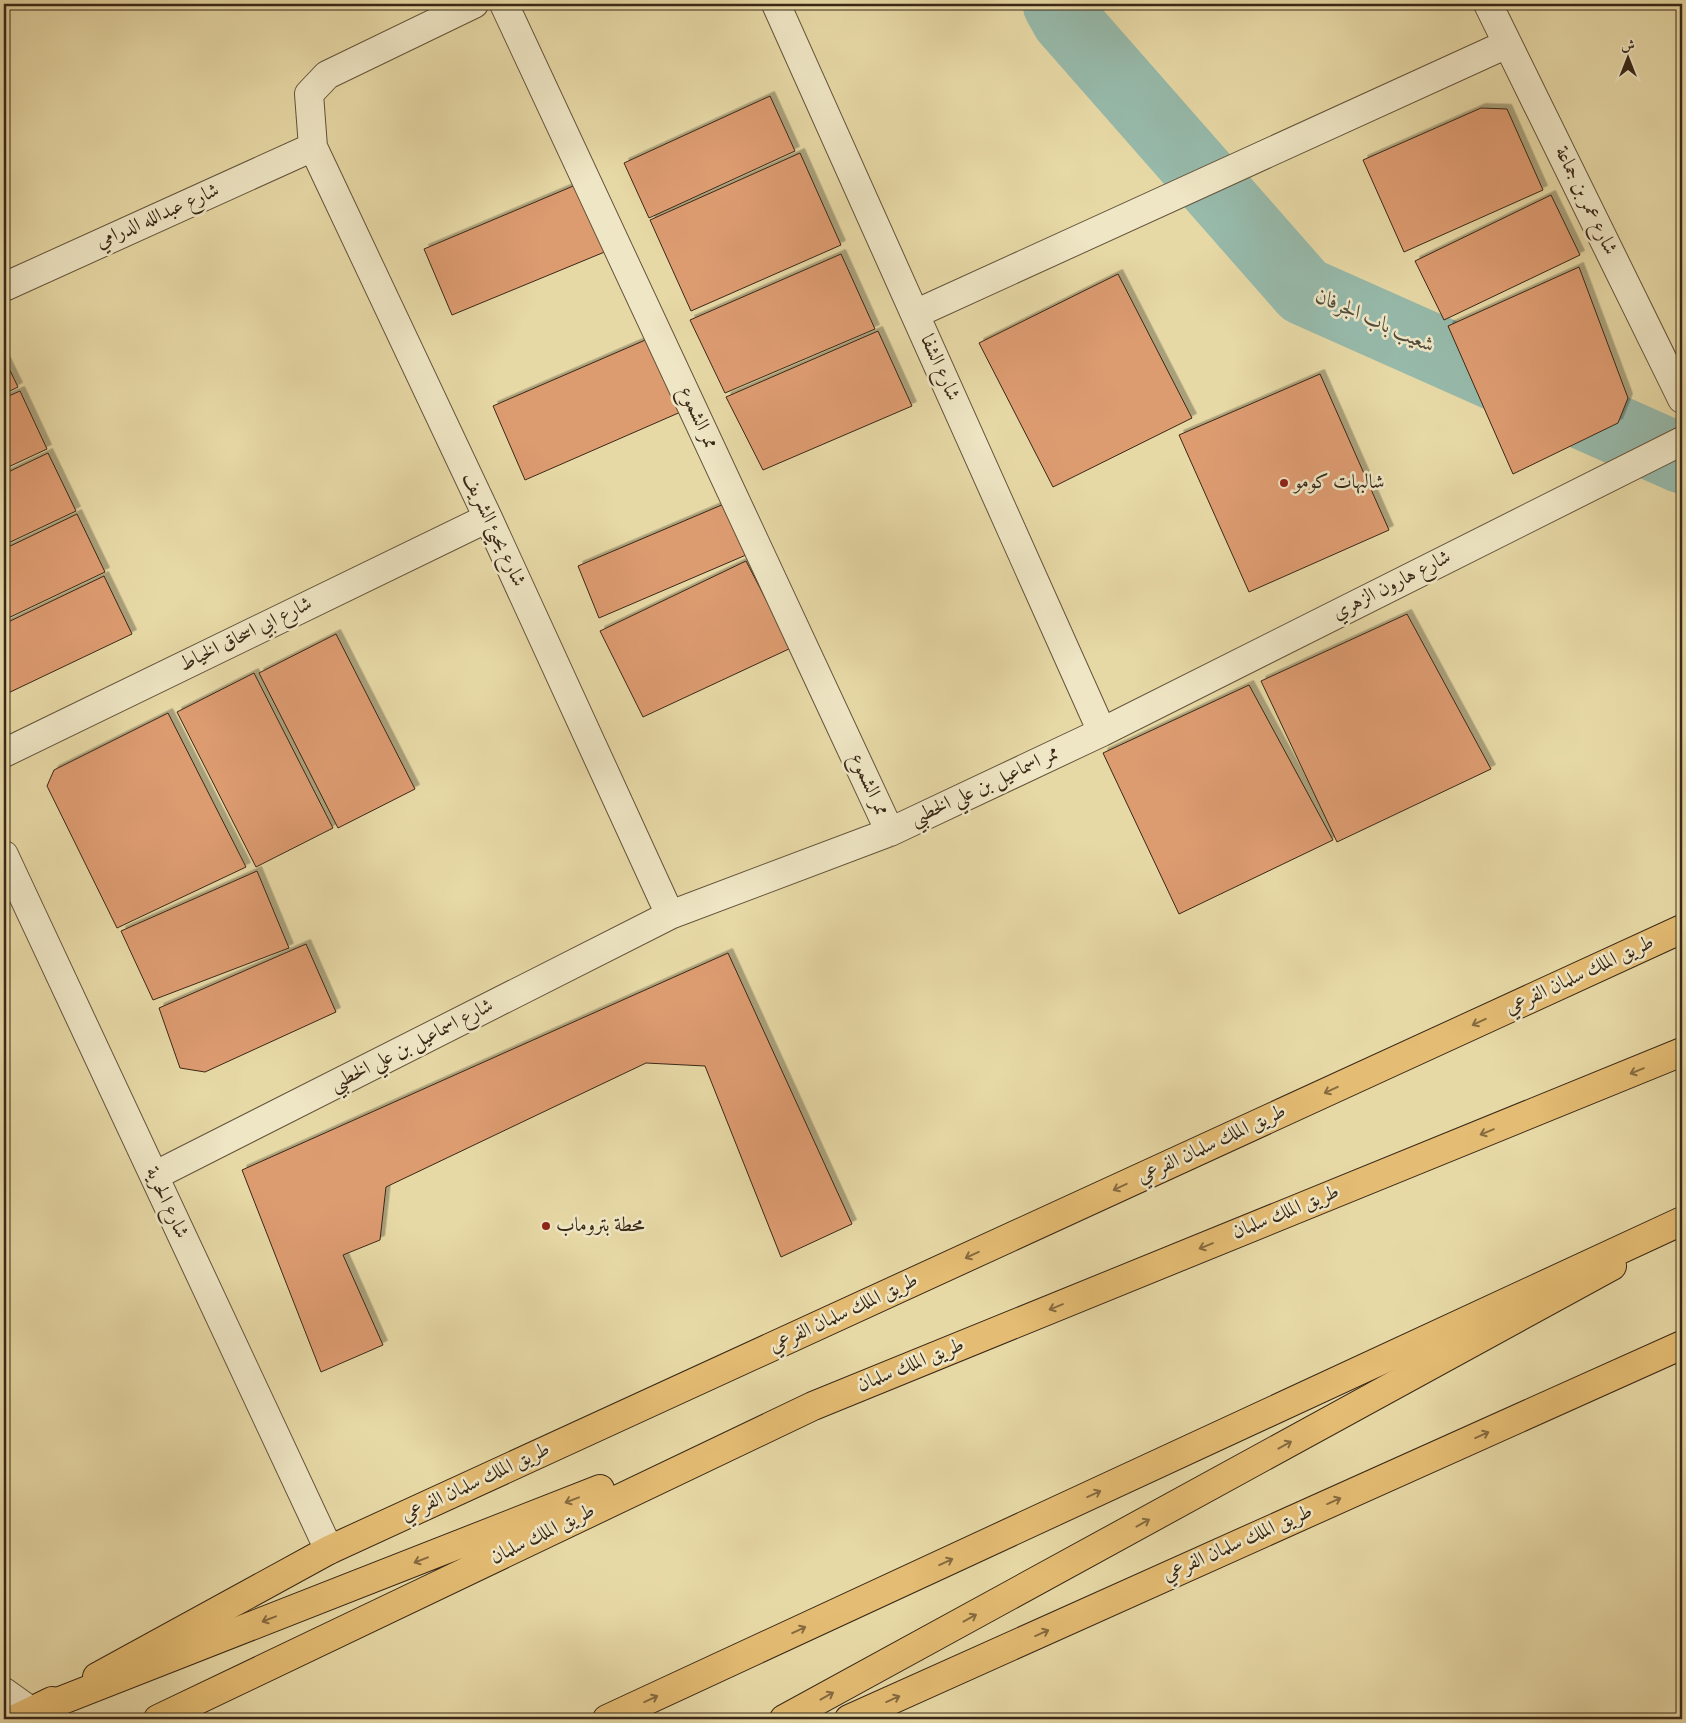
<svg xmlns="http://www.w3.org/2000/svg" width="1686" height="1723" viewBox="0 0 1686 1723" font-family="'Sorts Mill Goudy',Amiri,serif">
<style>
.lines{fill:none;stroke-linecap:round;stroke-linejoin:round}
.river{stroke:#97baab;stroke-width:69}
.building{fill:#dd9b70;stroke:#392817;filter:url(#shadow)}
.minor-casing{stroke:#64543b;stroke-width:30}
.major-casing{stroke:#392817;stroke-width:30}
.highway-casing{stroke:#392817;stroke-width:30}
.minor{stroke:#efe6c5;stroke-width:28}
.major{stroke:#e4bc73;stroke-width:28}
.highway{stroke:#e4bc73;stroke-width:28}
.oneway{stroke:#866b40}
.poi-dot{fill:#8f2418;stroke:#efe6c5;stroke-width:2}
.labels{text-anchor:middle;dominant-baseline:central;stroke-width:5;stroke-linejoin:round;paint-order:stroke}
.street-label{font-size:20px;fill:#392817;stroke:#efe6c5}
.poi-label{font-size:20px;fill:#392817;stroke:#efe6c5;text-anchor:start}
.water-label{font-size:21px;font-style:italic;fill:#504c3c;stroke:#efe6c5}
</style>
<defs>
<filter id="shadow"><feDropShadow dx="4.5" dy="-4.5" stdDeviation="0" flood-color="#0004"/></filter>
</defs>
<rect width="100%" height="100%" fill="#e7d9a6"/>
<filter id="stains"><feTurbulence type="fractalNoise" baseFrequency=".004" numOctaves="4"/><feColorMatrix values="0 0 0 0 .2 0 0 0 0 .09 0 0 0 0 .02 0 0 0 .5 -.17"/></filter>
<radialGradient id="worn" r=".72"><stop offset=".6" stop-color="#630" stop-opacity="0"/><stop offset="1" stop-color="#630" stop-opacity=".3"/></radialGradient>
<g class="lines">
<path class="river" d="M1057,4L1066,20L1304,291L1682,459"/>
</g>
<path class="building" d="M770,96L795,151L649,218L624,163Z
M1481,108L1507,109L1543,190L1404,252L1363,160Z
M800,153L841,245L691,311L650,220Z
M578,184L607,251L452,315L424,249Z
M1551,195L1580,255L1444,320L1415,261Z
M841,254L875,329L725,393L690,320Z
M1579,267L1628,398L1618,423L1513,474L1448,326Z
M1118,274L1192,418L1053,487L979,343Z
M878,331L912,406L763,470L726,397Z
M650,338L683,411L525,480L493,406Z
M4,358L18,387L4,394Z
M1320,374L1389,530L1249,592L1179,435Z
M20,391L47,449L4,469V398Z
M48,453L76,511L4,545V474Z
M724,504L746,555L599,618L578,566Z
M77,514L105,572L4,620V549Z
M746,561L791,648L643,717L600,631Z
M104,576L132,634L4,695V624Z
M1407,614L1491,769L1337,842L1261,681Z
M336,634L415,789L338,828L259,673Z
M254,673L333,828L256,867L177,712Z
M1249,685L1333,840L1179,914L1103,753Z
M168,713L246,867L117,928L47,786L54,770Z
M257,871L289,948L153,1000L121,931Z
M306,944L336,1012L205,1072L180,1068L159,1008Z
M728,953L852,1224L781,1257L705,1066L646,1063L386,1187L380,1240L343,1255L383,1345L321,1372L242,1170Z"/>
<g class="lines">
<defs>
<path id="minor" d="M474,4L327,75L309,94L313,147L488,518L670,915
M504,4L890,832
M776,4L1102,732
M1488,4L1682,399
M4,287L313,147
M915,314L1507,44
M4,753L488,518
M4,855L329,1550
M154,1176L670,915L890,832L1102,732L1682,441
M4,1692L32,1712"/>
<path id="major" d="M97,1677L329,1550L1682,929
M15,1719L52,1701
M784,1719L1612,1266
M849,1719L1682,1345"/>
<path id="highway" d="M32,1712L600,1489
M158,1719L813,1406L1682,1052
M607,1719L1682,1221"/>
</defs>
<use href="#minor" class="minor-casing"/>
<use href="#major" class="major-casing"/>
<use href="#highway" class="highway-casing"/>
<use href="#minor" class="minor"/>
<use href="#major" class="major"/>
<use href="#highway" class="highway"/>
</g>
<defs><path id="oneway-shaft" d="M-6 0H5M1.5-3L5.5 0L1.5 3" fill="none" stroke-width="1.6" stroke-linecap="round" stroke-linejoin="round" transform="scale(1.25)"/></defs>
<g class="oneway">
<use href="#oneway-shaft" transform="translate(1479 1022) rotate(155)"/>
<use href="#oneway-shaft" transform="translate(1637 1071) rotate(158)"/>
<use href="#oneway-shaft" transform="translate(1331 1090) rotate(155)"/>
<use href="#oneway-shaft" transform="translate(1487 1132) rotate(158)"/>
<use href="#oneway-shaft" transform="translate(1120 1187) rotate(155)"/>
<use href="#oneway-shaft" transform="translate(1206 1246) rotate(158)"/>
<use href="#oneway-shaft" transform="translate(972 1255) rotate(155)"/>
<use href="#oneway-shaft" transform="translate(1056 1307) rotate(158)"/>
<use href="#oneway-shaft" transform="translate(1482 1435) rotate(-24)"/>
<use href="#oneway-shaft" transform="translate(1285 1445) rotate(-29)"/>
<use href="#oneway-shaft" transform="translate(1094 1494) rotate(-25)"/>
<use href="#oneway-shaft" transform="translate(572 1500) rotate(159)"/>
<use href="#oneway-shaft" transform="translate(1334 1501) rotate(-24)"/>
<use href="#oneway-shaft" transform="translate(1143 1523) rotate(-29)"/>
<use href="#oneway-shaft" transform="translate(421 1560) rotate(159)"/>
<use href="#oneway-shaft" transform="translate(946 1562) rotate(-25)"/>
<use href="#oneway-shaft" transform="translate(970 1618) rotate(-29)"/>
<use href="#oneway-shaft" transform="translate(269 1619) rotate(159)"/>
<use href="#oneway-shaft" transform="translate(799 1630) rotate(-25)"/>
<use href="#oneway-shaft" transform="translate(1042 1633) rotate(-24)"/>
<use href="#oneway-shaft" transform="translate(827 1696) rotate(-29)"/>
<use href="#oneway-shaft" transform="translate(651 1699) rotate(-25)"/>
<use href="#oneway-shaft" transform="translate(893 1699) rotate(-24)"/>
</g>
<g class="poi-dot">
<circle cx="1284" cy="483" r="5"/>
<circle cx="546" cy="1226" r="5"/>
</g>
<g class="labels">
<g class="street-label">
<text transform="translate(1585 201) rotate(64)">شارع عمر بن جماعة</text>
<text transform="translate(158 217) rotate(-24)">شارع عبدالله الدرامي</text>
<text transform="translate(939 368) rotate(66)">شارع الشفا</text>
<text transform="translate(697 418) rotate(65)">ممر الشموع</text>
<text transform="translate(493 530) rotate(65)">شارع يحيئ الشريف</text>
<text transform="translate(1392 586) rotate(-27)">شارع هارون الزهري</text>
<text transform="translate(246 635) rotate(-26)">شارع ابي اسحاق الخياط</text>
<text transform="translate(868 785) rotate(65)">ممر الشموع</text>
<text transform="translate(985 787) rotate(-25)">ممر اسماعيل بن علي الخطبي</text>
<text transform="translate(1580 976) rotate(-25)">طريق الملك سلمان الفرعي</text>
<text transform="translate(412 1046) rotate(-27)">شارع اسماعيل بن علي الخطبي</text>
<text transform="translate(1212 1145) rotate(-25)">طريق الملك سلمان الفرعي</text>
<text transform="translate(166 1203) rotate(65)">شارع الحرية</text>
<text transform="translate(1286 1213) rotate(-22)">طريق الملك سلمان</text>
<text transform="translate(844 1314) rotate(-25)">طريق الملك سلمان الفرعي</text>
<text transform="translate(911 1366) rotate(-22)">طريق الملك سلمان</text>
<text transform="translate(476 1483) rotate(-25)">طريق الملك سلمان الفرعي</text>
<text transform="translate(543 1535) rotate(-26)">طريق الملك سلمان</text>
<text transform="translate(1238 1544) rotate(-24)">طريق الملك سلمان الفرعي</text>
</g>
<g class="poi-label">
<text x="1294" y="483">شالبهات كومو</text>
<text x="556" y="1226">محطة بتروماب</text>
</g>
<g class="water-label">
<text transform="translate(1375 322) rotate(24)">شعيب باب الجرفان</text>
</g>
</g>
<rect width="1686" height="1723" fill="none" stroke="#e7d9a6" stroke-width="20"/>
<rect x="5" y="5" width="1676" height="1713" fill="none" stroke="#392817" stroke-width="2.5"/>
<rect x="10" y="10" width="1666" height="1703" fill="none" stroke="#392817"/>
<g transform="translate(1628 58)" stroke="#efe6c5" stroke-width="4" paint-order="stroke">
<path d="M0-4L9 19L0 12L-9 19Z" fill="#392817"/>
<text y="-8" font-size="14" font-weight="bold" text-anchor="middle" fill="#392817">ش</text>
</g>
<rect width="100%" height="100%" filter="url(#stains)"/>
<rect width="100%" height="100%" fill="url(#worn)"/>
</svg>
